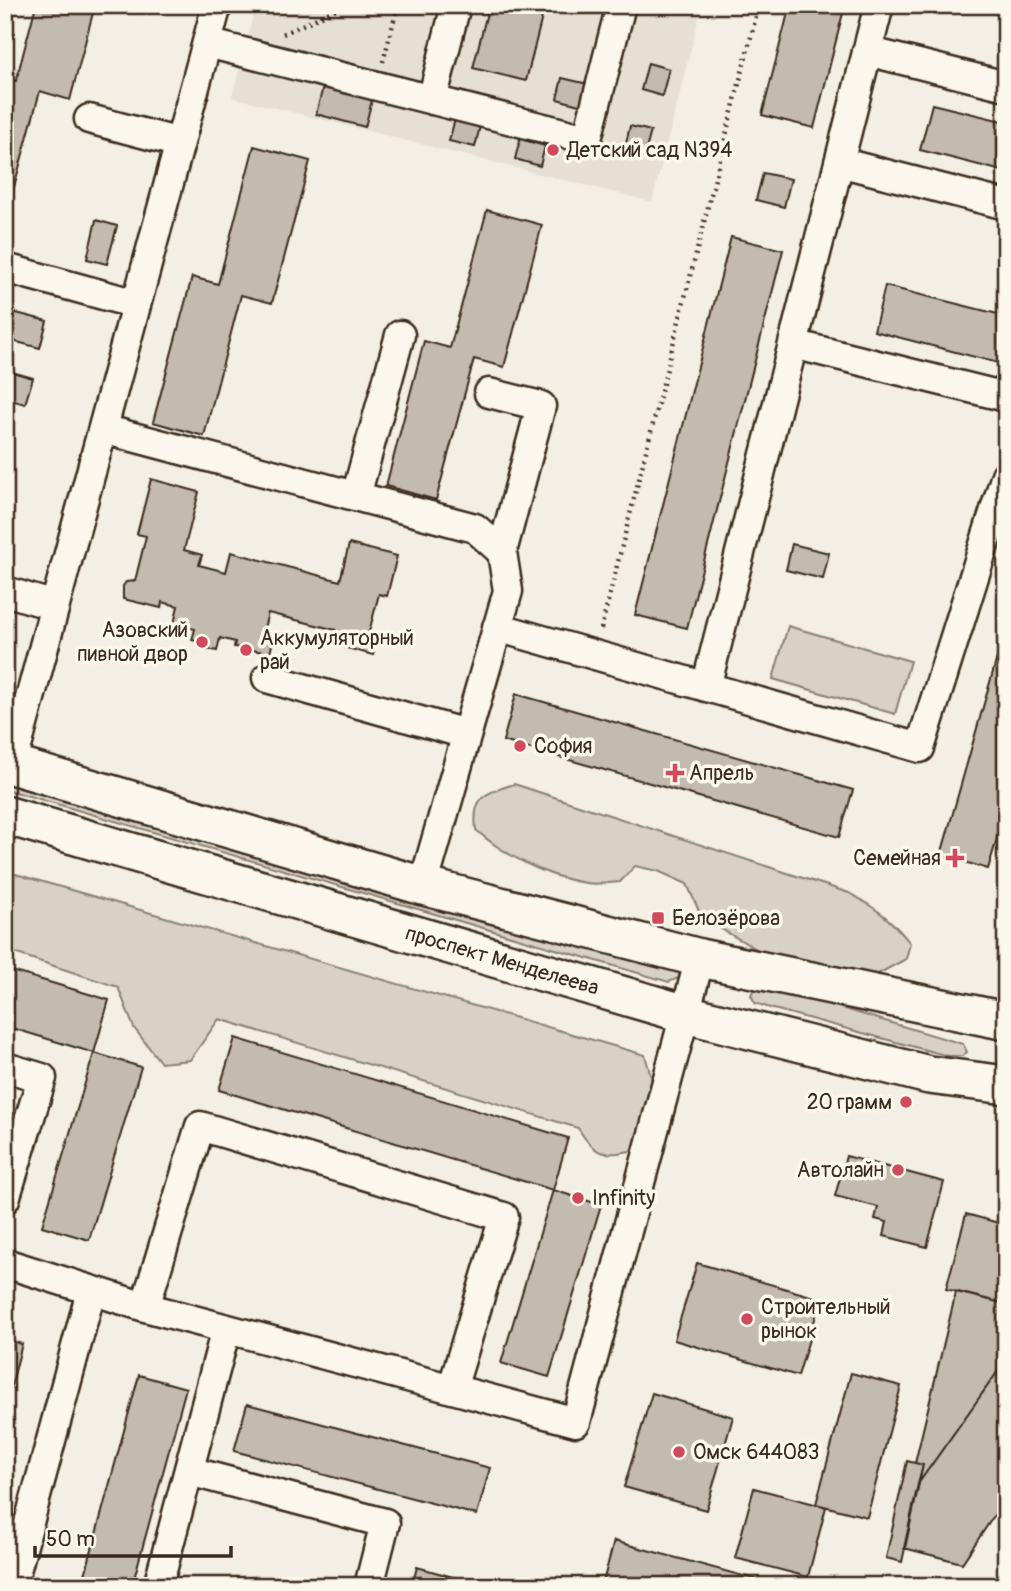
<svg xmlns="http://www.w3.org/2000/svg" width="1011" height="1591" viewBox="0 0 1011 1591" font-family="Pangolin,sans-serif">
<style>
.built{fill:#e5dfd4}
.green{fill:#d8d1c6;stroke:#8a7e72;stroke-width:2}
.building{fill:#c3bbb0;stroke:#3b2a1e;stroke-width:2}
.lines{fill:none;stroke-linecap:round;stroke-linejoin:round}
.minor-casing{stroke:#3b2a1e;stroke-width:33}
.major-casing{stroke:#3b2a1e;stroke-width:42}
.path{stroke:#3b2a1e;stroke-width:4.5;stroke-dasharray:2 5;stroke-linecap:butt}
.minor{stroke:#fbf7ec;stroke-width:28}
.major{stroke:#fbf7ec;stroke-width:37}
.poi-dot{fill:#d1495b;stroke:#fbf7ec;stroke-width:2.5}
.labels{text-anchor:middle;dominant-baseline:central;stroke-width:7;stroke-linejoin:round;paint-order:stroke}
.poi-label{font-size:21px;fill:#3b2a1e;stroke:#fbf7ec;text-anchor:start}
.street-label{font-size:21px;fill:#3b2a1e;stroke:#fbf7ec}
</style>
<rect width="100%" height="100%" fill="#f3efe4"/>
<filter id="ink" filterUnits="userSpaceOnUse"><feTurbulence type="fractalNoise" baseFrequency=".0143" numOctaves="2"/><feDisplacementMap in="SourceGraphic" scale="14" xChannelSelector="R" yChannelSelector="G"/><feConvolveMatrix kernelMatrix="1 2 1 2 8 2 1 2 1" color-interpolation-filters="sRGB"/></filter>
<g filter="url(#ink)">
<path class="built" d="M256,5H702L652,202L232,97Z"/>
<path class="green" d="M788,626L910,661L895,714L773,679Z
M5,771L682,970L683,976L669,982L5,789Z
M514,784L849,893C876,908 891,919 910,943L906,959L876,975H841L760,951L702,918L687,884L658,871L635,866L620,882C609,883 596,885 586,883C548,878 504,855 476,830C472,796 484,794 514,784Z
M5,871L645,1055L653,1084L637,1150C604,1155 597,1159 578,1128L219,1019L190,1060L161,1063L134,1028L118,987L5,950Z
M763,985L963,1044L967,1052L963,1056H948L770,1008L755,1003L751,995L754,988Z"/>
<path class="building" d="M36,5H95L70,100L40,91L5,220V78L16,81Z
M489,5H545L526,81L473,68Z
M790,5H845L814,128L762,115Z
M648,63L669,69L662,96L641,90Z
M562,78L588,84L583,106L557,99Z
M323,87L372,100L365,127L316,114Z
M932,104L1006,122V172L920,150Z
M455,119L480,126L475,147L449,141Z
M630,126L651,131L644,157L624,152Z
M520,139L545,146L540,166L515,159Z
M254,146L310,161L272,303L241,295L204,436L153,422L192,277L218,284Z
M763,173L791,179L784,207L756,200Z
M487,210L542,225L504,367L474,359L436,500L386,486L424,341L450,348Z
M96,220L117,226L107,264L87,259Z
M731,237L783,250L687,628L635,615Z
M885,286L1006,316V365L874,331Z
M5,310L47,321L40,348L5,339Z
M5,370L33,378L25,404L5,398Z
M151,479L199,492L184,550L202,555L199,565L226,572L231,552L340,581L349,544L397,556L387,596L379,594L368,636L377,638L373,655L332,644L336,630L268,613L262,636L272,645L270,653L234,647L235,642L220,638L217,651L208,649L209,644L192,640L195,629L174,624L178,606L162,602L161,608L123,599V586L126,582L135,581L146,536L137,534Z
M792,544L829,553L823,579L786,570Z
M1006,626V808L988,869L941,855Z
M516,694L853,790L839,837L503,741Z
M5,969L109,1000L94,1053L5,1026Z
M235,1038L568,1138L553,1190L219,1090Z
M94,1053L141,1067L89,1240L42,1226Z
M846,1156L944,1182L927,1247L884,1236L887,1222L875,1219L878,1207L835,1196Z
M553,1190L601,1205L549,1377L501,1363Z
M966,1214L1006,1225V1304L946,1289Z
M697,1263L821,1299L798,1376L674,1340Z
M956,1292L1006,1304V1360L918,1484L923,1465L915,1463Z
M5,1339L22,1344L10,1391L5,1390Z
M1006,1360V1498L962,1563L904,1548L918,1484Z
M851,1373L901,1386L867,1517L816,1504Z
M139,1375L186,1388L132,1586H82Z
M652,1393L733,1417L706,1510L624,1487Z
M247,1404L490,1468L477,1515L234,1451Z
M907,1461L923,1465L902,1562L886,1558Z
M754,1488L826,1507L808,1577L735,1558Z
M614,1541L780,1586H602Z
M417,1567L460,1579L458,1586H412Z"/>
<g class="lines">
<defs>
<path id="minor" d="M207,43L587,139L621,5
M867,51L1006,86
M432,100L456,5
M89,119L180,143
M839,162L1006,205
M5,268L136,304
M793,344L1006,397
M489,393L541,406L502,552
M103,429L475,528L502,552L508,591L423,886
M356,496L400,335
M5,591L55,606
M497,627L920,748L1006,475
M267,678L466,734
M706,687L879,5
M12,765L217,5
M5,1067L42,1078L5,1199
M5,1263L145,1307L576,1422L700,958
M145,1307L200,1126L504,1217L452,1389
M189,1471L385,1523L369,1586
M12,1586L91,1291
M158,1586L226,1329"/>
<g id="major">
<path d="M5,763L423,886L700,958L1006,1021"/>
<path id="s1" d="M5,815L686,1014L929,1075L1006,1085"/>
</g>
</defs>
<use href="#minor" class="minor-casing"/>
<use href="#major" class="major-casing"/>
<path class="path" d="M283,34L345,5
M383,62L398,5
M601,629L759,5"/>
<use href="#minor" class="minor"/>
<use href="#major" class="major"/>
</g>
</g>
<g class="poi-dot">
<circle cx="553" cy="150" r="7"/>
<circle cx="202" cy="642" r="7"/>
<circle cx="246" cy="650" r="7"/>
<circle cx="520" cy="746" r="7"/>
<path d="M671.5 762.5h7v7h7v7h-7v7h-7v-7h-7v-7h7z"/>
<path d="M951.5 847.5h7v7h7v7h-7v7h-7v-7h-7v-7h7z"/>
<rect x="651" y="911" width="14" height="14" rx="3.5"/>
<circle cx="906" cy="1102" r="7"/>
<circle cx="898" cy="1170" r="7"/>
<circle cx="578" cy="1198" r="7"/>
<circle cx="747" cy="1319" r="7"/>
<circle cx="679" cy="1452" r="7"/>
</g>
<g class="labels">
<g class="poi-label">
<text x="567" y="150">Детский сад N394</text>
<text x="188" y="630" text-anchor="end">Азовский<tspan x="188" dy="24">пивной двор</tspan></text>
<text x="260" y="638">Аккумуляторный<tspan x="260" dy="24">рай</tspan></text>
<text x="534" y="746">София</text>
<text x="689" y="773">Апрель</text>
<text x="941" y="858" text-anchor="end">Семейная</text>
<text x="672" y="918">Белозёрова</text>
<text x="892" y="1102" text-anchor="end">20 грамм</text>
<text x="884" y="1170" text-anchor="end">Автолайн</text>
<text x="592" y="1198">Infinity</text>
<text x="761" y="1307">Строительный<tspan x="761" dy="24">рынок</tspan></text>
<text x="693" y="1452">Омск 644083</text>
</g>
<g class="street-label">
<text stroke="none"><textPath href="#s1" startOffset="518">проспект Менделеева</textPath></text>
</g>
</g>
<rect width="1011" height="1591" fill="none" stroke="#fbf7ec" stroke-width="28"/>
<rect x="14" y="14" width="983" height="1563" fill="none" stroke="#3b2a1e" stroke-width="2.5" filter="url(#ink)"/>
<path d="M35 1546v10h196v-10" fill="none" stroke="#3b2a1e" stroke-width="3.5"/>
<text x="46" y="1546" font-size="21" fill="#3b2a1e" stroke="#fbf7ec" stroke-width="5" paint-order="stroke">50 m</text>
</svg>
